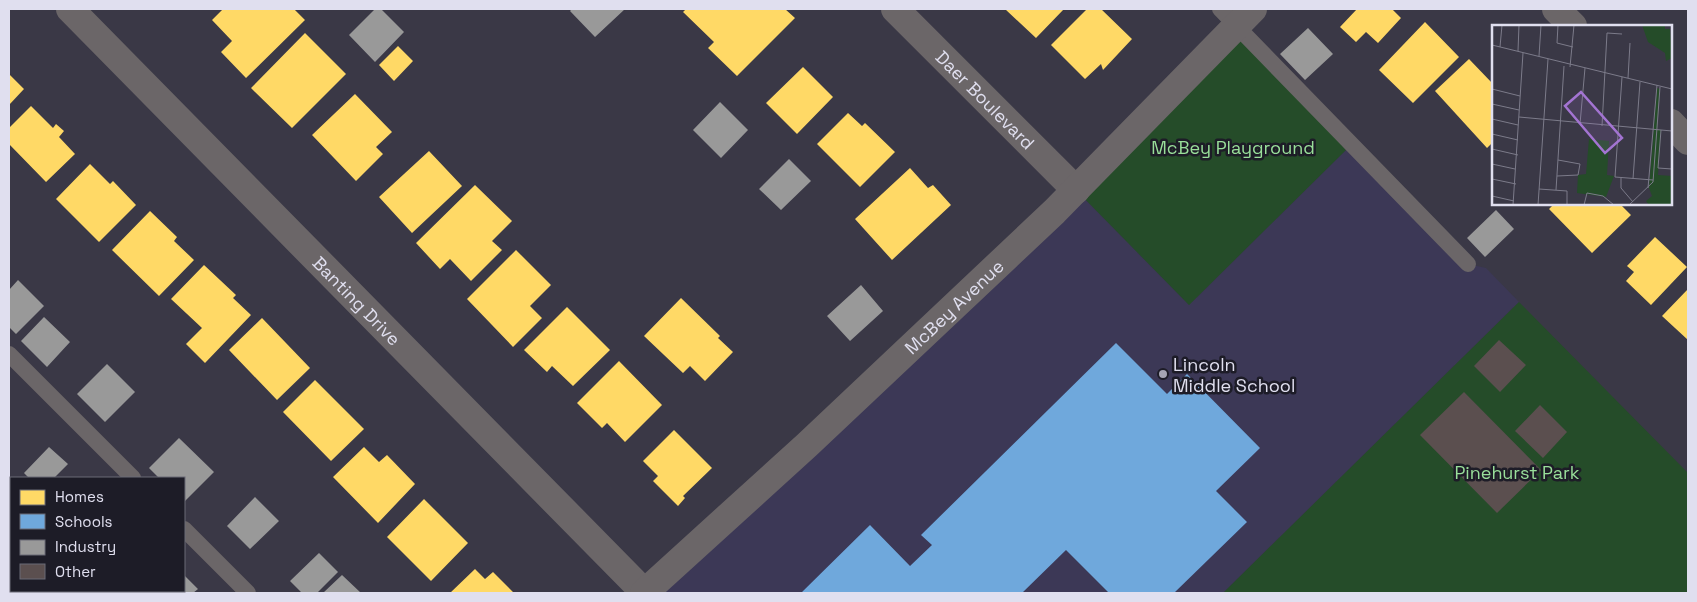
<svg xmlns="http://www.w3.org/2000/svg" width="1697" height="602" viewBox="0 0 1697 602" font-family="'Space Grotesk',sans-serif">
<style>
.built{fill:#3c3856}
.green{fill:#254c29}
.homes{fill:#ffd966}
.schools{fill:#6fa8dc}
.industry{fill:#999}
.building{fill:#5b4f4f}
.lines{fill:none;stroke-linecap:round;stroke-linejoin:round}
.service{stroke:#6b6668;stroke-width:16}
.minor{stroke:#6b6668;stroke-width:28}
.poi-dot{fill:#a6a5b4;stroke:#1d1c27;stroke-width:2}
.labels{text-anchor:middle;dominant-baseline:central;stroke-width:5;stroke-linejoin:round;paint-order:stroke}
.street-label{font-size:18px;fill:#e0dfef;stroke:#1d1c27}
.park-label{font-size:18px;fill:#99df9a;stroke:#1d1c27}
.poi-label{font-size:18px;fill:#e0dfef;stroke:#1d1c27;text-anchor:start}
.inset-road{fill:none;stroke:#7c7b8a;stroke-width:1}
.view{fill:#a374d2;fill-opacity:0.15;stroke:#a374d2;stroke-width:2.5}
.inset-edge{fill:none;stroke:#e0dfef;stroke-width:2.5}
</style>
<rect width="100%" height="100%" fill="#3a3846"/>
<path class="built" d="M1346,150L1468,264L1486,268L1519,302L1223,593H644L1076,190L1189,305Z"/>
<path class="green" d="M1237,25L1346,150L1189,305L1076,190Z
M1519,302L1688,473V593H1223Z"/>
<path class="homes" d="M223,9H294L305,20L246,78L221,52L232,41L212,20Z
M686,9H785L795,18L737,76L708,48L714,42L683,12Z
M1005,9H1064L1036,38Z
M1087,9H1101L1132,39L1103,70L1101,64L1085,79L1051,45Z
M1357,9H1392L1401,18L1378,43L1366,32L1356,42L1340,27Z
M1425,22L1459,57L1413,103L1379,70Z
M305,33L346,74L292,128L251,88Z
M398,46L413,61L394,81L379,65Z
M1469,59L1493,84V142L1487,148L1435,91Z
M803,67L833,97L797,134L766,103Z
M9,74L24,89L9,105Z
M355,94L392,132L376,147L383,154L356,181L312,135Z
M31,106L53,128L56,124L64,131L59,137L75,154L46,182L9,144V128Z
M848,113L862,126L865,123L895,152L860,187L817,144Z
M429,151L462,186L412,233L379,197Z
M90,164L110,184L113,181L136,205L99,242L56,199Z
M910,168L928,188L933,185L951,205L892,260L855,219Z
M475,185L512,221L492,241L502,250L471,281L450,259L440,269L416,243Z
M1554,204H1620L1631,215L1592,253L1549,209Z
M150,211L177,237L174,241L194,260L159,296L112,250Z
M1655,237L1687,267L1651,305L1626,281L1634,272L1627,266Z
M516,250L551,285L530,306L542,318L513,347L467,299Z
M204,265L236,295L233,298L251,315L205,363L186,344L202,328L171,299Z
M1688,289V340L1662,316Z
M681,298L720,336L718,338L733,352L705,381L690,366L683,373L644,336Z
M567,307L610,350L573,386L552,366L547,372L524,350Z
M262,318L310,368L277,400L229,350Z
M619,361L662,405L625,442L607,423L602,428L577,403Z
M315,380L364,429L331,461L283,412Z
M674,430L712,468L683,496L685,498L678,506L653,481L658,476L643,461Z
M364,447L379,462L387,455L415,484L378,523L333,477Z
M424,499L468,543L431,581L387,537Z
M11,555V591H42L40,593H9V558Z
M475,569L485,579L493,572L514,593H450Z"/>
<path class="schools" d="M1116,343L1167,394L1187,374L1260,448L1216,491L1247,522L1174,593H1109L1066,550L1022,593H801L870,525L910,566L932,545L921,535Z"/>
<path class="industry" d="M375,9H381L404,32L375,62L349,35Z
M572,9H625L595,37L570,11Z
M1308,28L1333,54L1305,80L1280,54Z
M720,102L748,130L721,158L693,130Z
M789,159L811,181L781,210L759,189Z
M1496,210L1514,229L1485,257L1467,238Z
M18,280L44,306L16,334L9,327V290Z
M861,285L883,311L850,341L827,316Z
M44,317L70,342L47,367L21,341Z
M107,364L135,392L105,422L77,394Z
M179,438L214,472L184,502V478H159L149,468Z
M49,447L68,464L54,478H29L24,473Z
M255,497L279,521L250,549L227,526Z
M319,553L338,572L317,593H302L290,581Z
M184,575L198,589L193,593H159L161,591H184Z
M342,575L361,593H323Z"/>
<path class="building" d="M1499,340L1526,365L1500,392L1474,366Z
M1464,392L1541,470L1497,513L1420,435Z
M1540,405L1567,432L1543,458L1515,431Z"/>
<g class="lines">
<path class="service" d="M1220,9L1468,264
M9,354L133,478
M184,529L248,593"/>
<g class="minor">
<path id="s1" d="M70,9L644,592"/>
<path id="s2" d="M895,9L1076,190"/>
<path d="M1556,9L1573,26"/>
<path d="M1671,123L1688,141"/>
<path id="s3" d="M644,593L807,445L1054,212L1253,9"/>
</g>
</g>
<circle class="poi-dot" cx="1163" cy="374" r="5"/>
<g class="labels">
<g class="street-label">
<text stroke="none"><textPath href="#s2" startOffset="128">Daer Boulevard</textPath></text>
<text stroke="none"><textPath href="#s1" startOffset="409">Banting Drive</textPath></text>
<text stroke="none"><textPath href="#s3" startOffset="422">McBey Avenue</textPath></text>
</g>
<g class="park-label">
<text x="1233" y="147">McBey Playground</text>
<text x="1517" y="472">Pinehurst Park</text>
</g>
<g class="poi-label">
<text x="1173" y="364">Lincoln<tspan x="1173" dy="21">Middle School</tspan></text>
</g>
</g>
<g transform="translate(1492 25)">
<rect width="180" height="180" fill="#3a3846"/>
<path d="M150,0H173V4H178L180,33L174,36L173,28L156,17ZM165,63L168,64L165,105H169L166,150L180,151V180H157L154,176L160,171L157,163ZM97,114L117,116L115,150L122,151L114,172L85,168L86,150L94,149Z" fill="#254c29"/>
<path class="inset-road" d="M66,0L65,18L81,22M0,20L180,64M8,22L10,0M26,26L27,0M47,31L49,0M78,42L82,0M130,52L123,152L161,155M136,53L138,18M0,64L28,71M0,79L27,85M27,92L180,106M0,94L26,100M88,99L93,43M110,101L115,8L130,9M169,105L166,143L180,144M0,109L26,115M0,124L26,130M0,139L23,144M65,151L86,150L88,139L66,135M129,153V163L141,177M0,154L24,159M141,154L148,57M156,163L165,60M47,164L75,166V180M64,165L72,41M0,171L22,176M21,180L31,28M46,180L56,34M92,180L95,168L111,171L122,180M137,180L161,157L168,62"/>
<path class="view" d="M89,67L130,113L113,128L73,81Z"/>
<rect width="180" height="180" class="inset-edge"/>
</g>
<rect width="1697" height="602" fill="none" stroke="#e0dfef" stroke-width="20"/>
<rect x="10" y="477" width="175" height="115" fill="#1d1c27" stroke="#6b6a77"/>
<rect x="20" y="490" width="25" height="15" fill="#ffd966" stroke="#6b6a77"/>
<text x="55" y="502" font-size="15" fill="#e0dfef">Homes</text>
<rect x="20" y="514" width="25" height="15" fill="#6fa8dc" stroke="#6b6a77"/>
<text x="55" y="527" font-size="15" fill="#e0dfef">Schools</text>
<rect x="20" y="540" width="25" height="15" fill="#999999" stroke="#6b6a77"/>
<text x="55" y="552" font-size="15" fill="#e0dfef">Industry</text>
<rect x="20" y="564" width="25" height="15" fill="#5b4f4f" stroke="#6b6a77"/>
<text x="55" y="577" font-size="15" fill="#e0dfef">Other</text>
</svg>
